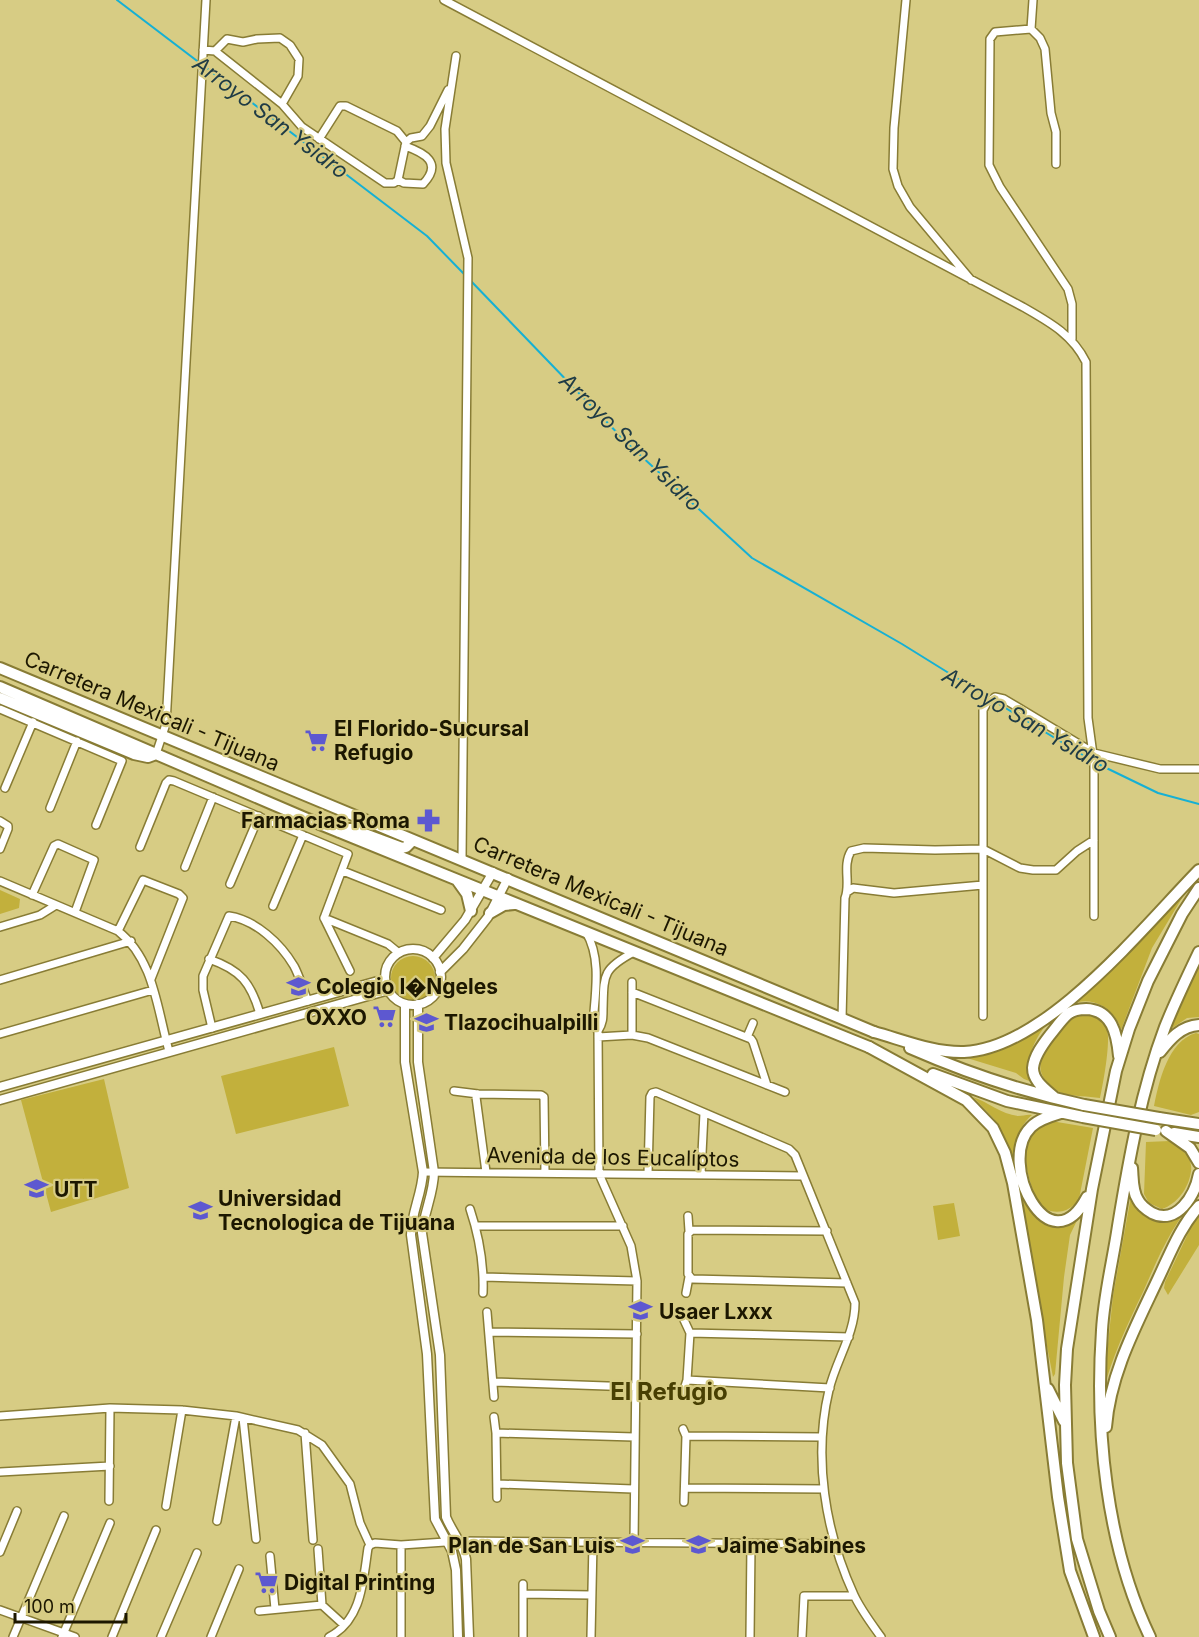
<svg xmlns="http://www.w3.org/2000/svg" width="1199" height="1637" viewBox="0 0 1199 1637" font-family="Inter,sans-serif">
<style>
.green{fill:#c2b03c}
.lines{fill:none;stroke-linecap:round;stroke-linejoin:round}
.stream{stroke:#16b0d4;stroke-width:2}
.minor-casing{stroke:#887c35;stroke-width:10}
.tertiary-casing{stroke:#887c35;stroke-width:11}
.primary-casing{stroke:#887c35;stroke-width:14}
.trunk-casing{stroke:#887c35;stroke-width:14}
.minor{stroke:#fff;stroke-width:7}
.tertiary{stroke:#fff;stroke-width:8}
.primary{stroke:#fff;stroke-width:10}
.trunk{stroke:#fff;stroke-width:10}
.trunk-bridge-casing{stroke:#887c35;stroke-width:14;stroke-linecap:butt}
.trunk-bridge{stroke:#fff;stroke-width:10}
.labels{text-anchor:middle;dominant-baseline:central;stroke-width:4.5;stroke-linejoin:round;paint-order:stroke}
.street-label{font-size:21px;fill:#1c1700;stroke:#d7cc84}
.poi-label{font-size:21px;font-weight:bold;fill:#1c1700;stroke:#d7cc84;text-anchor:start}
.water-label{font-size:22px;font-style:italic;fill:#203c45;stroke:#d7cc84}
.quarter-label{font-size:24px;font-weight:bold;fill:#483f03;stroke:#d7cc84}
</style>
<rect width="100%" height="100%" fill="#d7cc84"/>
<path class="green" d="M1188,888L1152,948L1121,1030C1115,1008 1091,994 1070,1005C1046,1016 1019,1057 1032,1082L1024,1079L1016,1073L954,1054L1025,1035Z
M0,890L20,899L19,908L0,914Z
M391 978a22 22 0 1 1 44 0a22 22 0 1 1-44 0Z
M1199,964V1017L1187,1018L1171,1029Z
M1079,1013C1088,1015 1098,1015 1105,1023C1113,1033 1103,1084 1100,1098C1088,1096 1074,1097 1062,1093C1057,1092 1051,1086 1047,1082C1026,1060 1060,1025 1079,1013Z
M1196,1033L1199,1034V1112L1191,1115L1154,1106C1159,1081 1168,1041 1196,1033Z
M334,1047L349,1106L236,1134L221,1076Z
M104,1079L129,1188L51,1212L21,1100Z
M973,1097C988,1102 1001,1114 1018,1116C1023,1116 1027,1114 1032,1115C1002,1140 1014,1203 1046,1221L1082,1210L1070,1235L1064,1277L1055,1374L1053,1377L1008,1147L994,1119Z
M1051,1121L1093,1128L1079,1199C1070,1212 1057,1215 1042,1208C1027,1185 1011,1129 1051,1121Z
M1170,1141L1189,1156C1190,1161 1192,1167 1191,1171C1189,1188 1177,1204 1162,1209L1149,1203L1144,1194L1146,1142Z
M1199,1182V1196C1172,1223 1158,1258 1143,1292C1127,1325 1112,1357 1103,1392L1113,1296L1131,1196L1171,1217Z
M954,1203L960,1236L938,1240L933,1206Z
M1199,1215V1245L1168,1295L1164,1288L1165,1282L1194,1221Z"/>
<g class="lines">
<path class="stream" d="M117,0L427,236L465,275
M469,279L627,443L752,558L902,644L989,698
M994,701L1091,760
M1096,763L1158,793L1199,804"/>
<defs>
<path id="minor" d="M444,0L1023,307C1049,322 1072,334 1086,362L1088,718L1094,762V916
M906,0L894,128L893,169L898,186L910,207L971,280
M1033,0L1031,29L995,32L990,39L989,165L1000,187L1068,289L1072,304V339
M1031,29L1040,38L1045,49L1051,113L1056,132V164
M203,50L215,51L282,104L302,127L385,183H394L398,180L406,142L411,138L422,136L430,126L448,90
M215,51L227,39L243,42L257,39L280,38L290,45L299,59L298,76L282,104
M456,56L445,129L446,163L468,258L462,859
M319,139L340,106H346L397,131L406,142
M398,180L404,183L423,184C443,163 425,153 405,146
M0,709L122,761L96,825
M156,754L166,724L206,0
M5,788L33,722
M50,808L77,741
M0,821L8,826V829L0,849
M140,847L166,783L169,780L174,781L348,854L324,918
M185,867L213,797
M343,871L441,910
M0,881L118,931C154,959 157,1009 169,1051
M230,884L259,816
M847,892L853,888L894,893L983,885
M32,895L54,846L58,844L94,860L75,912
M273,906L303,835
M324,918L388,944L399,953
M324,918L350,971
M0,927L40,915L56,905
M118,931L143,880L179,894L183,898L151,979
M586,932C602,959 595,994 593,1024L598,1031
M209,959C241,970 251,983 260,1014
M0,980L131,941
M632,982V1035
M632,992L751,1039L753,1042L767,1085
M983,1016V710L987,703L995,697L1004,699L1094,753L1160,769H1199
M842,1019L845,898C851,883 842,866 851,851L864,848L935,850L983,849L1020,868L1033,870H1056L1077,851L1094,840
M212,1028L203,990V976L229,916C256,920 281,944 294,966C300,977 303,990 308,1001
M598,1031L599,1174L631,1246L637,1281L634,1543
M598,1031C603,1023 603,1018 603,1009C604,975 602,969 634,952
M0,1034L153,990
M598,1037L632,1035L648,1038L785,1092
M747,1037L753,1023
M454,1091L478,1094L541,1095L544,1097L545,1173
M478,1094L476,1097L486,1172
M423,1172L802,1176
M648,1174L650,1097L652,1093L656,1092L789,1149L795,1155L855,1303C855,1334 836,1360 829,1390C813,1457 825,1532 854,1595C861,1610 871,1623 881,1637
M701,1174L704,1113
M470,1209C479,1236 484,1265 483,1293
M688,1216L689,1231
M476,1226H623
M827,1231L692,1230L688,1234V1274L692,1279L847,1283
M484,1277L637,1281
M686,1293L689,1277
M487,1312L494,1397
M490,1332L637,1334
M690,1333L849,1337
M687,1380L830,1388
M493,1382L635,1387
M682,1395L687,1380L690,1333L684,1320
M0,1416L110,1408L182,1410L236,1416L298,1430L322,1445L350,1484L360,1523L370,1545
M494,1417L496,1433L497,1498
M243,1418L256,1539
M683,1429L686,1436L684,1502
M305,1433L313,1540
M496,1433L634,1437
M686,1436L821,1437
M0,1472L110,1466
M498,1484L633,1489
M685,1488L824,1489
M109,1501L110,1408
M166,1506L182,1410
M217,1521L236,1416
M370,1545L375,1543L401,1545L460,1541L834,1544
M318,1549L322,1605
M0,1552L17,1511
M270,1556L275,1609
M523,1584V1637
M523,1594L591,1595
M0,1610L75,1637
M259,1611L322,1605L344,1625
M13,1637L64,1516
M62,1637L110,1523
M112,1637L156,1530
M161,1637L197,1553
M211,1637L239,1569
M329,1637C362,1620 363,1581 368,1548L370,1545
M401,1637V1545
M591,1637L593,1542
M750,1637L751,1544
M802,1637L804,1596H854"/>
<path id="tertiary" d="M385 977a28 28 0 1 1 56 0a28 28 0 1 1-56 0Z
M433,958L465,920L493,872
M440,972L463,949L488,917L508,878
M405,1004V1062L423,1172C422,1194 411,1213 411,1235L427,1354L435,1519L452,1551L456,1570L458,1637
M418,1004V1062L434,1172C434,1193 424,1212 422,1233L440,1355L446,1517C452,1532 463,1543 466,1559L469,1637
M0,1087L385,979
M0,1100L389,990"/>
<path id="primary" d="M0,668C291,791 584,909 874,1032
M0,687L305,818L869,1047
M0,698L134,754L148,757L156,754
M339,832L344,829H351L402,848L406,847L413,840
M457,880L467,894L471,911
M490,913L504,905L514,904"/>
<path id="trunk" d="M874,1032C903,1040 934,1053 964,1052C1046,1049 1144,926 1199,870
M869,1047L966,1100L993,1128L1005,1153L1013,1183L1037,1320L1058,1497L1070,1571L1094,1637
M910,1048C967,1073 1024,1092 1084,1105
M1160,1052C1170,1039 1181,1026 1199,1025
M933,1074L1007,1101L1083,1117
M1054,1097C1045,1089 1033,1081 1033,1068C1034,1056 1043,1044 1050,1035C1056,1028 1061,1020 1068,1014C1073,1010 1079,1009 1086,1009C1112,1010 1117,1034 1119,1056
M1061,1113C1051,1116 1039,1119 1031,1127C996,1161 1049,1269 1087,1197
M1159,1118L1199,1124
M1166,1131L1190,1148L1199,1163
M1174,1133L1199,1137
M1132,1168C1133,1179 1132,1191 1138,1200C1141,1206 1147,1210 1152,1213C1177,1226 1195,1195 1199,1174
M1048,1389L1064,1421
M1106,1427C1110,1374 1136,1326 1158,1279C1170,1254 1180,1227 1199,1206
M1110,1637L1099,1611L1077,1539L1067,1463L1065,1385L1067,1349L1092,1189L1116,1071L1129,1029L1148,981L1182,914L1199,888
M1150,1637C1106,1545 1095,1430 1102,1330C1104,1295 1113,1260 1118,1226C1129,1159 1141,1091 1165,1027C1175,1002 1187,977 1199,952"/>
</defs>
<use href="#minor" class="minor-casing"/>
<use href="#tertiary" class="tertiary-casing"/>
<use href="#primary" class="primary-casing"/>
<use href="#trunk" class="trunk-casing"/>
<use href="#minor" class="minor"/>
<use href="#tertiary" class="tertiary"/>
<use href="#primary" class="primary"/>
<use href="#trunk" class="trunk"/>
<defs>
<path id="trunk-bridge" d="M1084,1105L1159,1118
M1083,1117L1156,1130"/>
</defs>
<use href="#trunk-bridge" class="trunk-bridge-casing"/>
<use href="#trunk-bridge" class="trunk-bridge"/>
</g>
<defs>
<symbol id="supermarket-bare" viewBox="-9 -9 18 18"><path d="M-6-5.5h2.5l.6 2H6L4.5 2H-2.5L-4.4-4H-6ZM-1.5 3.2a1.3 1.3 0 1 0 .1 0ZM3 3.2a1.3 1.3 0 1 0 .1 0Z" fill="#5d58d0" stroke="#d7cc84" stroke-width="2.5" paint-order="stroke"/></symbol>
<symbol id="pharmacy-bare" viewBox="-9 -9 18 18"><path d="M-2-6h4v4h4v4h-4v4h-4v-4h-4v-4h4Z" fill="#5d58d0" stroke="#d7cc84" stroke-width="2.5" paint-order="stroke"/></symbol>
<symbol id="school-bare" viewBox="-9 -9 18 18"><path d="M0-5L7-2L0 1L-7-2ZM-4 1L0 2.5L4 1V4Q0 6-4 4Z" fill="#5d58d0" stroke="#d7cc84" stroke-width="2.5" paint-order="stroke"/></symbol>
<symbol id="university-bare" viewBox="-9 -9 18 18"><path d="M0-5L7-2L0 1L-7-2ZM-4 1L0 2.5L4 1V4Q0 6-4 4Z" fill="#5d58d0" stroke="#d7cc84" stroke-width="2.5" paint-order="stroke"/></symbol>
</defs>
<g fill-rule="evenodd">
<use href="#supermarket-bare" x="300" y="724" width="33" height="33"/>
<use href="#pharmacy-bare" x="412" y="804" width="33" height="33"/>
<use href="#school-bare" x="282" y="970" width="33" height="33"/>
<use href="#supermarket-bare" x="368" y="1000" width="33" height="33"/>
<use href="#school-bare" x="410" y="1006" width="33" height="33"/>
<use href="#school-bare" x="20" y="1172" width="33" height="33"/>
<use href="#university-bare" x="184" y="1194" width="33" height="33"/>
<use href="#school-bare" x="624" y="1294" width="33" height="33"/>
<use href="#school-bare" x="616" y="1528" width="33" height="33"/>
<use href="#school-bare" x="682" y="1528" width="33" height="33"/>
<use href="#supermarket-bare" x="250" y="1566" width="33" height="33"/>
</g>
<g class="labels">
<g class="street-label">
<text transform="translate(152 711) rotate(23)">Carretera Mexicali - Tijuana</text>
<text transform="translate(601 896) rotate(23)">Carretera Mexicali - Tijuana</text>
<text transform="translate(613 1157) rotate(1)">Avenida de los Eucalíptos</text>
</g>
<g class="poi-label">
<text x="334" y="728">El Florido-Sucursal<tspan x="334" dy="24">Refugio</tspan></text>
<text x="410" y="820" text-anchor="end">Farmacias Roma</text>
<text x="316" y="986">Colegio I�Ngeles</text>
<text x="367" y="1017" text-anchor="end">OXXO</text>
<text x="444" y="1022">Tlazocihualpilli</text>
<text x="54" y="1189">UTT</text>
<text x="218" y="1198">Universidad<tspan x="218" dy="24">Tecnologica de Tijuana</tspan></text>
<text x="659" y="1311">Usaer Lxxx</text>
<text x="615" y="1545" text-anchor="end">Plan de San Luis</text>
<text x="717" y="1545">Jaime Sabines</text>
<text x="284" y="1582">Digital Printing</text>
</g>
<g class="water-label">
<text transform="translate(271 117) rotate(37)">Arroyo San Ysidro</text>
<text transform="translate(631 442) rotate(44)">Arroyo San Ysidro</text>
<text transform="translate(1026 720) rotate(30)">Arroyo San Ysidro</text>
</g>
<g class="quarter-label">
<text x="669" y="1391">El Refugio</text>
</g>
</g>
<path d="M15 1613v9h111v-9" fill="none" stroke="#1c1700" stroke-width="3"/>
<text x="24" y="1613" font-size="18" fill="#1c1700" stroke="#d7cc84" stroke-width="4.5" paint-order="stroke">100 m</text>
</svg>
